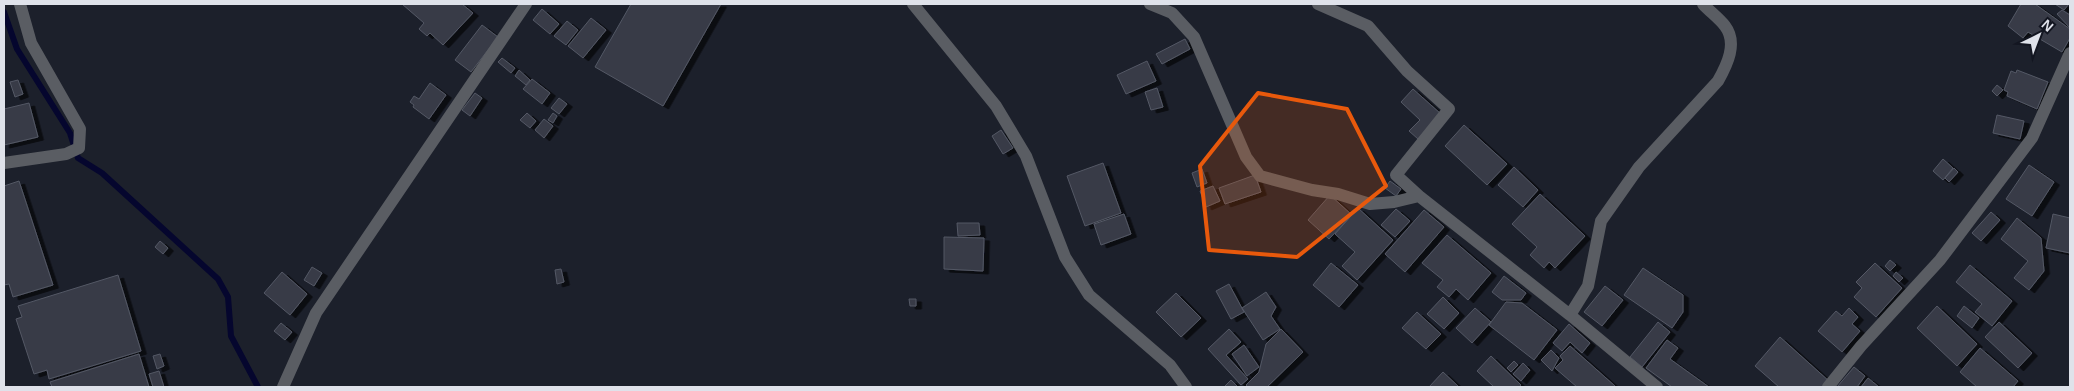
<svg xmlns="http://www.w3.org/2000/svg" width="2074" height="391" viewBox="0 0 2074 391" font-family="Helvetica,sans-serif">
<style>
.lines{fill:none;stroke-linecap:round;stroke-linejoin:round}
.stream{stroke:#05062e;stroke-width:6}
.building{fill:#373b47;stroke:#545865;filter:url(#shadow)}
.minor{stroke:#5a5d63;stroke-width:12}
.marked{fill:#e8590c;fill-opacity:0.2;stroke:#e8590c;stroke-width:4;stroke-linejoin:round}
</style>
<defs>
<filter id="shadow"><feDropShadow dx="5.5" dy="3" stdDeviation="0" flood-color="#0009"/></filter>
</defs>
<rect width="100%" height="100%" fill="#1c202b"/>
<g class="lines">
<path class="stream" d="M4,12L17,49L70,133L78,158L102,173L218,279L228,297L231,336L258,387"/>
</g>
<path class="building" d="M402,4H462L473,13L443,45L430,33L427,36L419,29L424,23Z
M631,4H721L663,106L595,67Z
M2021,4H2035L2070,29V38L2062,52L2028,32L2023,38L2008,26Z
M2055,4H2069L2064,10Z
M542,9L559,24L550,34L533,20Z
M2062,10L2070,15V28L2057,14Z
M591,18L606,30L583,58L568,46Z
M567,21L578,30L566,45L554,36Z
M482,25L498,37L471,72L455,60Z
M1185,39L1190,49L1162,64L1156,54Z
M502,58L515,68L511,73L498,62Z
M1147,61L1156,81L1126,94L1117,75Z
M519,70L530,80L526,85L515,76Z
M2017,70L2048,82L2037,109L2007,96L2008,92L2004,90L2011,71L2016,73Z
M532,79L550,93L542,104L523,89Z
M18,80L23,94L15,97L10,82Z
M430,83L446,95L429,119L413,107L414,105L410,102L414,96L419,99Z
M1997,85L2003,90L1997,96L1992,91Z
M1157,88L1163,107L1151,110L1145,92Z
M1413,89L1441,114L1418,139L1409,131L1420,120L1401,102Z
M475,93L482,98L470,116L462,110Z
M559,98L567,104L559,114L551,108Z
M29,103L38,137L4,145V109Z
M527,113L536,121L530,128L520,120Z
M553,113L557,116L553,123L548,120Z
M1997,115L2024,121L2020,139L1993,133Z
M544,119L553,126L544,138L535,130Z
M1464,125L1507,164L1487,185L1445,146Z
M1001,130L1013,148L1003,154L992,136Z
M1943,159L1953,168L1943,180L1933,171Z
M1103,163L1121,213L1085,226L1067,176Z
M2029,165L2054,182L2032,216L2006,199Z
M1514,167L1538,190L1523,207L1498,185Z
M1954,168L1958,172L1949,182L1945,178Z
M1202,169L1207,183L1197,187L1192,173Z
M1255,175L1261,192L1225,204L1219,188Z
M19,181L53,285L13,297L9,284L4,285V186Z
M1390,181L1401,189L1396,196L1385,188Z
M1213,186L1220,201L1206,207L1200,191Z
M1540,194L1585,236L1555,268L1549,262L1544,268L1530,255L1537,247L1512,224Z
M1330,195L1352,215L1329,239L1308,220Z
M1358,208L1393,240L1357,280L1342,266L1355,252L1335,234Z
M1396,209L1410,221L1395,237L1381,225Z
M1424,210L1444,227L1405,272L1385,254Z
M1991,212L2000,220L1981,241L1972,233Z
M1124,214L1131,234L1101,245L1094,224Z
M2053,214L2070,218V253L2046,248Z
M2017,218L2041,238L2044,271L2029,290L2014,278L2028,261L2001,239Z
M957,223H979L980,235L958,236Z
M1447,235L1491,273L1468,300L1456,289L1449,297L1437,287L1443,280L1422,263Z
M944,237L984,238L983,271L944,269Z
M160,241L168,248L163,254L155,247Z
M1890,260L1896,265L1890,271L1885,266Z
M1331,263L1358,285L1339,307L1313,285Z
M1875,263L1902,288L1876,317L1854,297L1862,288L1856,282Z
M1970,265L2012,301L1992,326L1975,312L1982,304L1956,282Z
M312,267L322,273L314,286L304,280Z
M1643,268L1683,295V312L1672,328L1624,295Z
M561,269L564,282L557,284L555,270Z
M282,272L307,294L290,315L264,293Z
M1896,272L1903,278L1899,282L1893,276Z
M118,275L141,351L49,379L47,370L34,374L16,319L22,317L18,306Z
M1504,276L1526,293L1521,300H1502L1492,292Z
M1229,284L1244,312L1231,319L1216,291Z
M1605,286L1623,300L1602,326L1584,312Z
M1266,292L1276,307L1271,316L1280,329L1263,340L1242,308Z
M1176,293L1201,318L1181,337L1156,312Z
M1443,297L1459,313L1444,329L1427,314Z
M909,299H916V306H910Z
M1506,302L1522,303L1557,330L1534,360L1489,325Z
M1937,306L1977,344L1957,366L1917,328Z
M1964,306L1979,318L1972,328L1957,316Z
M1475,308L1491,322L1472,343L1456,328Z
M1849,308L1858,317L1852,324L1860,331L1842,352L1818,331L1836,311L1842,316Z
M1417,312L1441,334L1426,349L1402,328Z
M1658,322L1670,332L1642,367L1630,357Z
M1999,322L2032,353L2018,368L1985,337Z
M281,323L292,332L285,340L274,331Z
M1569,324L1590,343L1582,353L1570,342L1562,351L1553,343Z
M1229,329L1241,342L1226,355L1248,379L1241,385L1208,349Z
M1281,329L1303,352L1267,387H1248L1246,385L1259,372L1266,344Z
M1780,337L1830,382L1826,387H1779L1755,366Z
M1667,340L1678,348L1670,359L1709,387H1672L1646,368Z
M1244,345L1259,367L1247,376L1232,354Z
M1570,346L1615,386L1614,387H1577L1555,368L1563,360L1560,356Z
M1980,348L2018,381L2013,387H1977L1960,372Z
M1551,350L1559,358L1552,371L1541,360Z
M139,354L149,387H52L50,382Z
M160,354L164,366L157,369L153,356Z
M1491,356L1521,385L1519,387H1494L1477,371Z
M1514,361L1518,365L1511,372L1507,368Z
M1523,363L1530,370L1521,381L1513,374Z
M1854,367L1865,376L1857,387H1837Z
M159,371L164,387H153L149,374Z
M1443,372L1459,387H1429Z
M1868,378L1879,387H1861Z
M1231,380L1238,387H1224Z"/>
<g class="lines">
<path class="minor" d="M913,4L996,106L1026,156L1065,257L1089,295L1170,365L1186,387
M1150,4L1172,13L1194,37L1246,157L1260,176L1312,190L1338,194L1370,204L1394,202L1419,196
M1318,4L1368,26L1407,71L1449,109L1396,175L1419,196L1570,315L1657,387
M4,163L66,154L79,148L80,129L31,43L20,4
M1570,315L1588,286L1601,221L1639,167L1718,81C1727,65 1738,43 1725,26C1719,18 1709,11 1703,4
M283,387L316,313L526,4
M1828,387L1861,346L1940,260L2032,138L2070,53"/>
</g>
<path class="marked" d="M1258,93L1347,109L1386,186L1297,257L1209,250L1200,166Z"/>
<rect width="2074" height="391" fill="none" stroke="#dfe2ea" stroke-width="10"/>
<g transform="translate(2039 35) rotate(42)" stroke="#131621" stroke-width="4" paint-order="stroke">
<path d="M0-4L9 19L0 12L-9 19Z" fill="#dfe2ea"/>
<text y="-8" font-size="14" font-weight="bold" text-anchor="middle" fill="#dfe2ea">N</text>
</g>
</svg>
